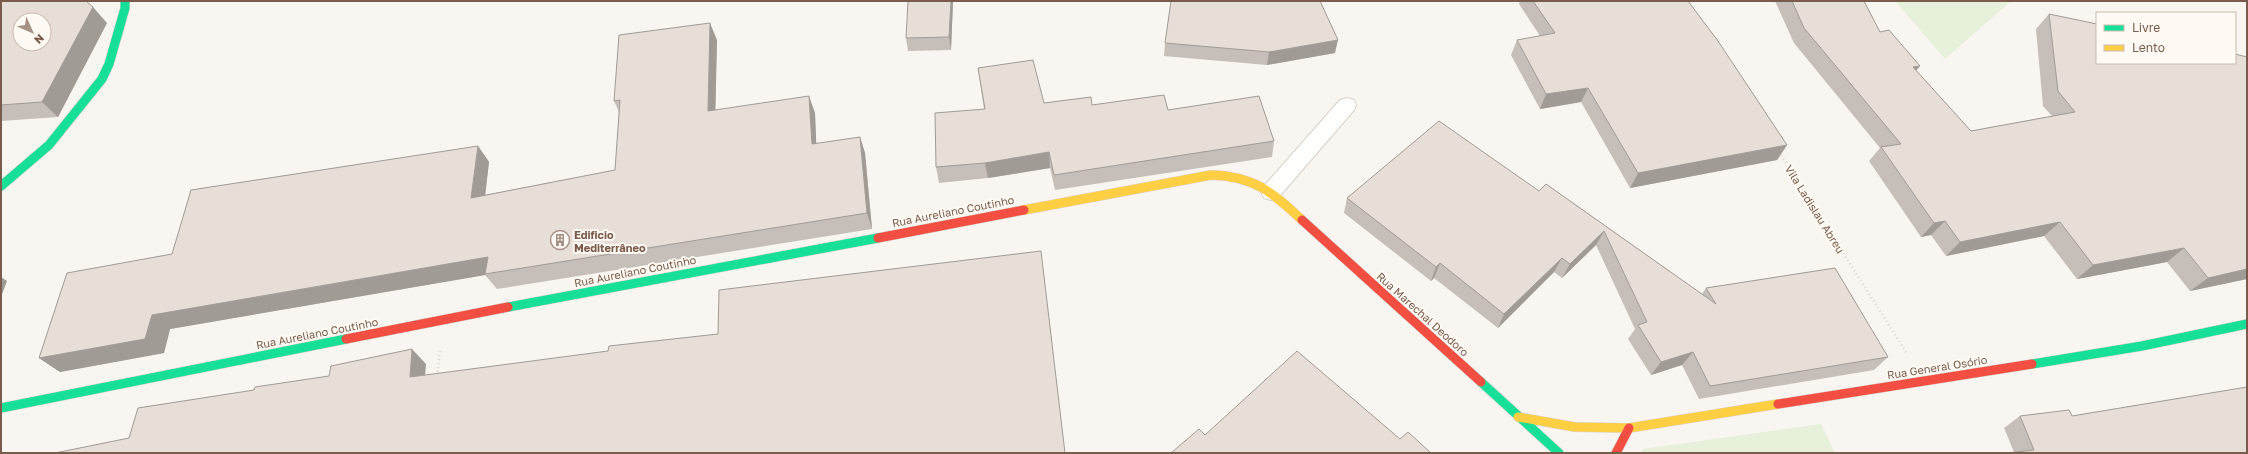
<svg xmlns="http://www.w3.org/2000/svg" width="2248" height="454" viewBox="0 0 2248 454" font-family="'Golos Text',sans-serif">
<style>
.green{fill:#e7f0db}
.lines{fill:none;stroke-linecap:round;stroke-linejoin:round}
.lane-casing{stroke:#d7d1cb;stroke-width:2}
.fast-casing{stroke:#d9d2cb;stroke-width:10}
.slow-casing{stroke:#d9d2cb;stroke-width:10}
.jam-casing{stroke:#d9d2cb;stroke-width:10}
.path{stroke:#dcd5d0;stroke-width:2.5;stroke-dasharray:1 3;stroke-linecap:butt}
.lane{fill:#fefefd;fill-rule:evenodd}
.fast{stroke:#16e098;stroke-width:9}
.slow{stroke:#ffcf43;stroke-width:9}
.jam{stroke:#f24e42;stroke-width:9}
.wall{fill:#c6bfb9}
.shaded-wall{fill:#a19b96}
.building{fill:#e6ded7;stroke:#a19b96;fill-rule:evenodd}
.labels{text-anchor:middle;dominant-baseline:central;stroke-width:4;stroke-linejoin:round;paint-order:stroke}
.street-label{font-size:11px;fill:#7a5c4d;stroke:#fffaf3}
.poi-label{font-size:11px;font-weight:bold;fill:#7a5c4d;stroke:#fffaf3;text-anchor:start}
</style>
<rect width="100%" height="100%" fill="#f9f5f0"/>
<path class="green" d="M1895,1H2011L1945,59Z
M1821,424L1835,453H1642L1643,449Z"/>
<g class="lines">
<defs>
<path id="lane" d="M1347,98L1354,100L1356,105L1354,110L1278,198L1271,200L1264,198L1261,192L1264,186L1340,100Z"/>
<path id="fast" d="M1,186L49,145L102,79L109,64L125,8V1
M508,307L878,238
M2032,364L2142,346L2247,324
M1481,382L1559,453
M1,408L346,339"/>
<path id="slow" d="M1024,210L1211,175C1254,176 1272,192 1302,220
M1518,417L1575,427L1629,428L1778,404"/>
<path id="jam" d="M1302,220L1481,382
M878,238L1024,210
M346,339L508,307
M1778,404L2032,364
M1616,453L1629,428"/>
</defs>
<use href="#lane" class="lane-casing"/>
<use href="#fast" class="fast-casing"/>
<use href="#slow" class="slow-casing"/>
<use href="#jam" class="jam-casing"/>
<path class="path" d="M1779,152L1906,352
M437,376L440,351"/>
<use href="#lane" class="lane"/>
<use href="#fast" class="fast"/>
<use href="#slow" class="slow"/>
<use href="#jam" class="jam"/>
</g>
<path class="wall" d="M1,1L107,23L58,117L1,121Z
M953,1L951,50L908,51L906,38Z
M1520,1H1688L1787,145L1777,160L1630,188L1581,102L1540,109L1511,55L1517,40L1540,36L1519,4Z
M1775,1H1864L1880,32L1971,131L2052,116L2043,106L2036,29L2049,14L2247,279L2190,291L2167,262L2077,279L2044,236L1946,256L1931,235L1921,237L1869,161L1880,148L1794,43Z
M717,40L715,110L815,113L816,144L860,137L865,153L872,229L497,289L485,275L170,329L164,353L60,372L39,358L172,254L478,146L489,162L485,195L615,170L619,112L614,101Z
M1165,43L1335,53L1267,65L1164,56Z
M978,68L1044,103L1168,110L1274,141L1272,157L1055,190L1050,168L988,178L939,183L936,167L984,109Z
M1546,184L1702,294L1706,288L1888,357L1874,370L1699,399L1682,365L1651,375L1628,339L1635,329L1596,245L1562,278L1554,272L1498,328L1434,278L1431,281L1344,213L1347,198L1539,191Z
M2020,416H2072L2247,453L2014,452L2004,428Z"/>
<path class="shaded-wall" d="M951,1H953L951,50L949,37Z
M93,7L107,23L58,117L42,102Z
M710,23L717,40L715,128L708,111Z
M1338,40L1335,53L1267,65L1269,52Z
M1920,66L1908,81L1913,67Z
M1588,88L1581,102L1540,109L1546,94Z
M809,96L815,113L817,161L812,144Z
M860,137L865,153L872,229L867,213Z
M1787,145L1777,160L1630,188L1638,173Z
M478,146L489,162L483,214L471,198Z
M1049,152L1050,168L988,178L985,163Z
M1945,221L1931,235L1921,237L1934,223Z
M2060,222L2044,236L1946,256L1960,242Z
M1604,231L1596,245L1562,278L1570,264Z
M2184,248L2167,262L2077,279L2093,265Z
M488,257L485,274V275L170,329L164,353L60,372L39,358L152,315Z
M1562,258L1554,272L1498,328L1504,314Z
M1440,263L1434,278L1431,281L1436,267Z
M2247,269V279L2190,291L2208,278Z
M1,277L7,281L1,297Z
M412,349L426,364L424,391L410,377Z
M1693,352L1682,365L1651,375L1661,362Z"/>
<path class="building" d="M1,1H86L93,7L42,102L1,105ZM20,20H44V44H20Z
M908,1H951L949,37L906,38Z
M1171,1H1320L1338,40L1269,52L1165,43Z
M1533,1H1688L1718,41L1787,145L1638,173L1588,88L1546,94L1517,40L1555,33Z
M1792,1H1864L1880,32L1889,30L1920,66L1913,67L1971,131L2075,112L2058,91L2049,14L2097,24V63H2235V54L2247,57V269L2208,278L2184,248L2093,265L2060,222L1960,242L1945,221L1934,223L1881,147L1901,144L1804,28Z
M710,23L708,111L809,96L812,144L860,137L867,213L485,274L488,257L152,315L145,339L39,358L67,273L172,254L191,190L478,146L471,198L615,170L620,100L614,101L619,35Z
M1033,60L1044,103L1091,97L1092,105L1164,95L1168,110L1259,96L1274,141L1054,175L1049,152L985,163L936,167L935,113L985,109L978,68Z
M1439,121L1539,191L1546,184L1716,304L1706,288L1835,268L1888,357L1710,386L1693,352L1661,362L1638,325L1647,322L1604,231L1570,264L1562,258L1504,314L1440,263L1436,267L1347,198Z
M1041,251L1065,453H55L129,438L138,408L254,390L255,387L329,376L331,366L412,349L410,377L608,351L609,346L718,334L719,290Z
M1297,351L1400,439L1408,432L1431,453H1171L1199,429L1205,435Z
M2247,387V453H2007L2034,450L2020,416L2069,410L2072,416Z"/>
<defs>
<symbol id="building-ring" viewBox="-11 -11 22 22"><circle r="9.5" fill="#fffaf3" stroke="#a69286" stroke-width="1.5"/><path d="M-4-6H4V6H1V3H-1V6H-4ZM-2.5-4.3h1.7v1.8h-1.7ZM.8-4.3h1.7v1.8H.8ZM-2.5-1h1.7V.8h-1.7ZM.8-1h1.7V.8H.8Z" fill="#a69286"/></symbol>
</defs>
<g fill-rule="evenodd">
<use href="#building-ring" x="549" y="229" width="22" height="22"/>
</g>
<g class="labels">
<g class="street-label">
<text transform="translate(1815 209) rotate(58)">Vila Ladislau Abreu</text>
<text transform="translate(953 211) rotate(-11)">Rua Aureliano Coutinho</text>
<text transform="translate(635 271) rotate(-11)">Rua Aureliano Coutinho</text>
<text transform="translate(1423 314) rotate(42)">Rua Marechal Deodoro</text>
<text transform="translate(317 333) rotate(-11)">Rua Aureliano Coutinho</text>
<text transform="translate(1937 367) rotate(-9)">Rua General Osório</text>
</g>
<g class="poi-label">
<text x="574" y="234">Edificio<tspan x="574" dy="13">Mediterrâneo</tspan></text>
</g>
</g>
<rect width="2248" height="454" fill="none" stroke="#7a5c4d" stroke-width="4"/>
<rect x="2096" y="12" width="140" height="52" fill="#fffaf3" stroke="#cabbb1"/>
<rect x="2104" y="25" width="20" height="6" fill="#16e098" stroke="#cabbb1"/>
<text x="2132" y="32" font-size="12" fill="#7a5c4d">Livre</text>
<rect x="2104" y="45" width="20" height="6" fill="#ffcf43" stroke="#cabbb1"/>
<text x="2132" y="52" font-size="12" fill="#7a5c4d">Lento</text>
<g transform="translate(32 32) rotate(135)"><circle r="19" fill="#fffaf3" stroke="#cabbb1"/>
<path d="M0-3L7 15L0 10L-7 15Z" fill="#a69286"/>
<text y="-6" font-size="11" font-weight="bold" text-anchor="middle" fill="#7a5c4d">N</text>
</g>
</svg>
